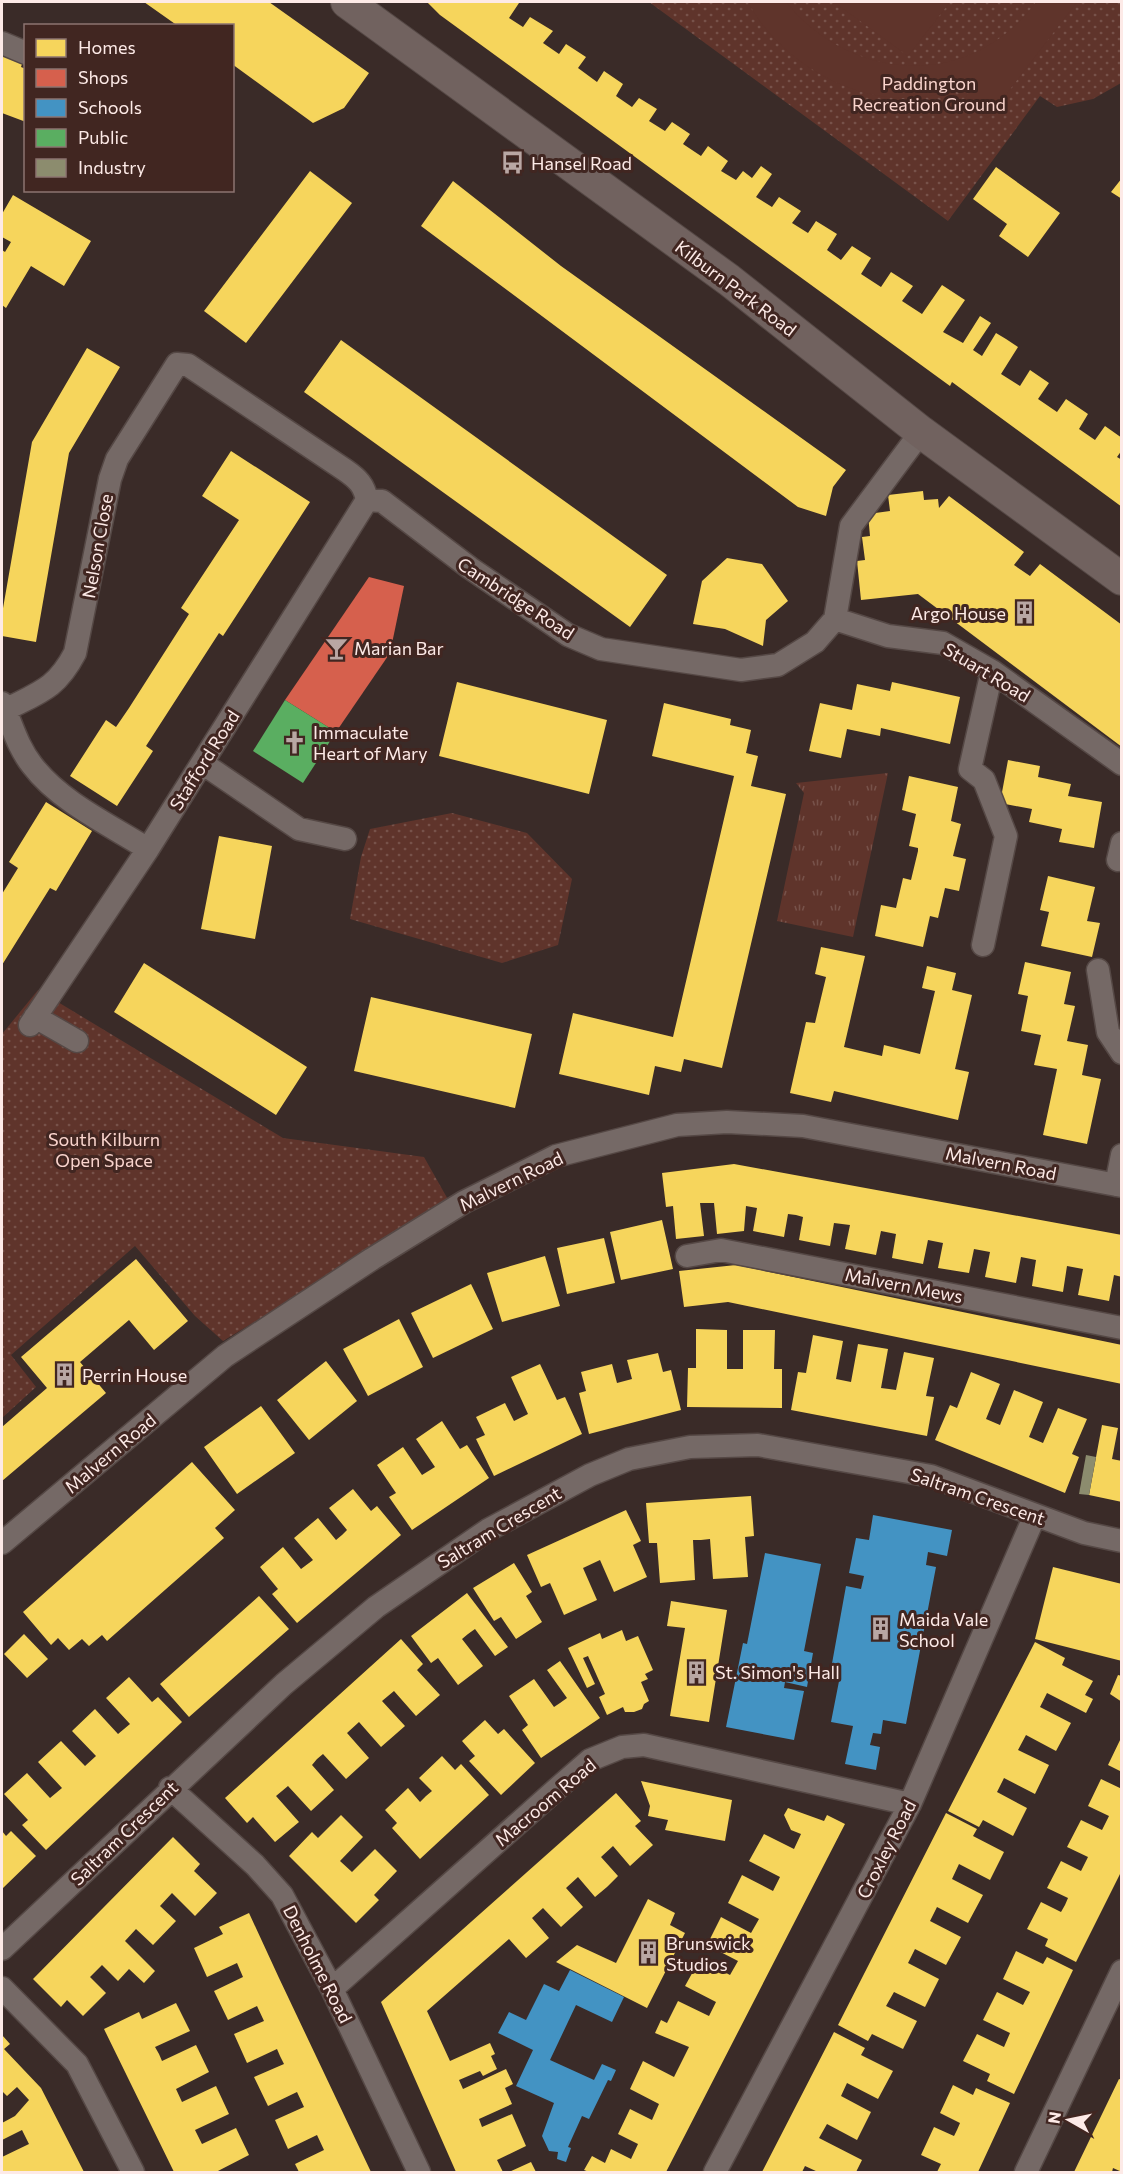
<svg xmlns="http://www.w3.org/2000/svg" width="1123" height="2174" viewBox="0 0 1123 2174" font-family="Commissioner,sans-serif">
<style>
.grass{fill:url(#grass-tufts)}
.park{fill:url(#park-dots)}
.pitch{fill:#5f342b}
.homes{fill:#f6d55c}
.shops{fill:#d6604d}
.schools{fill:#4393c3}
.public{fill:#5aae61}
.industry{fill:#8c8c6e}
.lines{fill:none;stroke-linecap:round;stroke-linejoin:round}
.minor-casing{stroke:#554845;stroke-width:25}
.secondary-casing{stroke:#554845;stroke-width:34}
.minor{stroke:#756966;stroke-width:22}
.secondary{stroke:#71625f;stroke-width:32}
.labels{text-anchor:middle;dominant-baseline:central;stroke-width:6;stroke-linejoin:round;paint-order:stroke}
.park-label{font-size:18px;fill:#f9d4cd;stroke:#412621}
.poi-label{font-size:18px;fill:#fdeae7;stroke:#412621;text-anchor:start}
.street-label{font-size:18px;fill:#fdeae7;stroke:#412621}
</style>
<defs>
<pattern id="grass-tufts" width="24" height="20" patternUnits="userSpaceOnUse" patternTransform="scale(1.5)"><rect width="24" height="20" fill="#5f342b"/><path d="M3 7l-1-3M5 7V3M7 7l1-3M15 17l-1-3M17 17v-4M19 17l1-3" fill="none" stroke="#77524a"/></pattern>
<pattern id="park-dots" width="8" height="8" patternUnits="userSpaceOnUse" patternTransform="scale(1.5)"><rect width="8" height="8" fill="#5f342b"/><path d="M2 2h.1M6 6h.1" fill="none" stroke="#77524a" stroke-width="1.8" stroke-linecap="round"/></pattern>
</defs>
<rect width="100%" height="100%" fill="#3a2b28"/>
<path class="grass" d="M888,773L853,937L777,921L804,793L796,783Z"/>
<path class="park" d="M649,2H1121V83L1093,99L1057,107L1040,96L948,221Z
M452,813L527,833L572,879L558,945L502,963L350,919L361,857L370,829Z
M38,990L283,1138L424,1157L450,1203L223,1341L195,1316L135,1246L11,1355L36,1387L2,1418V1034Z"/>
<path class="pitch" d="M748,2H786C853,84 971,90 1036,2H1077L988,118L964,100L972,87C951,92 930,97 908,98C845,100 777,57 748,2Z
M834,2H950L908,56Z"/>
<path class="homes" d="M144,2H269L369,73L344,108L313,123L232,64V26H178Z
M427,2H516L519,3L509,18L523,27L530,17L553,31L543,43L559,54L566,44L586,57L578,68L597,82L604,71L623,84L616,96L632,107L639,98L657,109L649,121L665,131L672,122L690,134L683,144L701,156L708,146L728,161L721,171L736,180L743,171L752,178L761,166L772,174L756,197L772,207L779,197L801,211L792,223L808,233L816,221L837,234L827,250L841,260L852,246L871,258L861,274L881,287L891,272L913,286L902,301L922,314L942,285L965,300L943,332L963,343L980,316L991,323L973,350L982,356L996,333L1006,339L1018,347L1001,374L1020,386L1030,370L1049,383L1038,399L1057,412L1066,399L1088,414L1079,429L1095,440L1105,426L1122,438V450L1117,457L1122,460V507L952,382L950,386L440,15Z
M2,53L23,61L21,67L26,69V122L2,113Z
M996,167L1060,213L1028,257L999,236L1007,224L973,199Z
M310,171L352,203L246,343L204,311Z
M1122,178V199L1111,192Z
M453,181L561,266L846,470L833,487L826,516L798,507L421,226Z
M13,195L91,241L64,286L31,266L6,308L2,305V250L5,252L11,242L2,237V214Z
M341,340L667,575L630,627L304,392Z
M87,348L120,367L69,453L36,642L2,636V614L32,442Z
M231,451L310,502L223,636L219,633L146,746L153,751L117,806L70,776L106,720L116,727L129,708L189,614L181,608L239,520L202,496Z
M923,491L924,500L938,499L939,508L949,496L1024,552L1014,565L1030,576L1040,564L1122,625V747L918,594L861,600L857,561L865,560L862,537L870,536L868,514L890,511L888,495Z
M727,558L762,564L788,601L766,620L763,646L725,629L693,624L702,581Z
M457,682L607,720L589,794L439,756Z
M892,682L960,697L950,744L881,728L880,736L847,729L841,758L809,751L820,703L852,710L857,684L890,691Z
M664,703L731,719L730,725L751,730L746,753L758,756L751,786L786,794L722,1068L684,1059L681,1072L655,1066L649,1095L559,1074L573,1013L673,1037L734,776L652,756Z
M1008,760L1040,766L1038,777L1071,784L1068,796L1102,802L1094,848L1059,842L1062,829L1029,822L1032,809L1000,803Z
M909,776L958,787L951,821L961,824L953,856L966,859L959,891L945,888L938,918L930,916L923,947L875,936L881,905L896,908L903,878L911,880L918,851V848L909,846L916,814L902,810Z
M46,802L92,831L56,891L50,888L2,965V894L18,868L9,862Z
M219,836L272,846L255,939L201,929Z
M1048,876L1095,887L1087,921L1100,923L1092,957L1041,946L1049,912L1040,910Z
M821,947L865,956L844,1047L882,1056L884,1045L920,1054L935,991L922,988L927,966L956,973L952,990L972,995L955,1069L969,1072L958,1120L834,1091L831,1102L790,1093L806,1022L815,1023L826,977L815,974Z
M1025,962L1071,972L1064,1004L1075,1006L1067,1041L1088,1045L1082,1075L1101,1079L1087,1144L1043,1135L1057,1069L1034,1065L1041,1035L1021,1031L1028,996L1018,994Z
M144,963L307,1067L276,1115L114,1012Z
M371,997L532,1034L515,1108L354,1071Z
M734,1164L1122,1235V1277L1114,1275L1109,1301L1078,1295L1083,1269L1067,1266L1063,1292L1032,1286L1036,1260L1021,1257L1016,1283L985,1277L990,1252L974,1249L969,1273L938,1268L943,1243L928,1240L923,1264L892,1258L896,1234L881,1231L876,1255L845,1249L850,1225L834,1223L830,1246L814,1243L799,1240L803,1217L796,1215L788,1214L784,1237L753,1231L757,1208L746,1206L744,1231L717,1234L714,1203H700L704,1236L676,1239L673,1206L666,1207L662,1173Z
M662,1220L673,1269L621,1280L610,1232Z
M604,1238L615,1283L567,1294L557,1248Z
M545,1256L560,1306L502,1322L487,1273Z
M136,1259L188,1321L154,1350L129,1320L80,1362L106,1393L2,1481V1427L47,1388L21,1357Z
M736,1265L1122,1345V1384L728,1302L684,1307L679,1271Z
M471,1284L493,1329L433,1358L411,1313Z
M399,1319L423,1367L368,1396L343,1349Z
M696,1329L727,1330V1369H743V1330H775L774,1369H782V1408L687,1407L688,1368H696Z
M813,1335L843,1341L836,1379L851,1382L858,1344L888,1349L881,1388L889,1389L896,1390L904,1352L934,1358L926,1396L934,1397L927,1436L791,1410L798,1372L806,1373Z
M658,1353L663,1372L671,1370L681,1410L589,1434L579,1393L586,1391L581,1372L612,1364L617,1383L632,1379L627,1360Z
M326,1361L357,1401L309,1440L277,1400Z
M540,1364L557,1400L565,1397L582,1434L494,1476L476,1439L485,1435L476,1417L505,1403L514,1421L528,1414L511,1377Z
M971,1372L1000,1384L986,1419L1000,1425L1014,1390L1043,1402L1029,1437L1043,1443L1058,1408L1087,1419L1072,1454L1079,1457L1065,1493L935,1440L950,1405L957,1408Z
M261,1406L295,1453L237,1494L204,1447Z
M442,1421L460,1449L467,1445L489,1478L412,1530L389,1497L396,1493L377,1465L403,1447L422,1475L435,1467L416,1439Z
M1102,1425L1118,1428L1112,1459L1122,1461V1502L1089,1495Z
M192,1462L235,1510L215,1528L224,1538L107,1641L102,1635L89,1646L82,1639L69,1650L58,1638L51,1645L23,1612Z
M353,1489L371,1511L377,1506L401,1535L297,1623L272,1594L278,1589L260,1567L283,1547L301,1569L313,1560L294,1538L318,1518L336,1540L342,1535L347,1530L329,1508Z
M751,1496L754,1536L745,1537L748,1577L713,1579L710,1539L701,1540H693L695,1580L660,1583L657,1543H649L646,1503Z
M626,1510L641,1541L633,1545L647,1577L614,1592L600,1560L583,1568L597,1600L564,1615L550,1583L541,1587L527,1555Z
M514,1563L532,1592L526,1596L542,1622L516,1639L501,1617L494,1621L473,1588Z
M1053,1567L1122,1584V1661L1035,1639Z
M467,1593L508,1647L495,1656L475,1629L468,1634L462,1639L483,1666L458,1685L438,1658L431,1663L411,1636Z
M259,1596L289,1629L189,1717L160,1684Z
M671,1601L727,1610L709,1722L670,1716L685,1628L667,1626Z
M622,1630L626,1641L638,1636L653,1670L645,1674L648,1679L641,1682L649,1701L644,1704L642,1709L634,1712H625L623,1707L607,1715L599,1697L605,1694L588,1656L583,1658L595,1684L587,1688L568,1648L600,1633L602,1639Z
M24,1634L48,1659L27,1678L4,1654Z
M401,1639L423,1664L417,1670L440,1695L416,1716L394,1691L382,1701L405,1726L381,1747L359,1722L347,1733L369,1758L346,1779L323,1754L317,1759L312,1765L334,1790L311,1811L288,1786L276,1796L299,1822L275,1842L253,1817L247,1823L225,1798Z
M1035,1642L1065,1658L1062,1665L1093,1681L1085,1695L1093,1699L1086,1713L1047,1693L1040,1707L1071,1723L1056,1751L1026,1735L1018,1750L1049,1765L1035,1794L1004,1778L997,1792L1027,1808L1013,1836L983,1820L979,1827L948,1811Z
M560,1661L600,1718L541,1758L522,1730L528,1725L509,1696L534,1679L554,1707L560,1703L567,1698L547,1670Z
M1118,1675L1122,1676V1702L1110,1694Z
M129,1677L152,1702L158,1697L182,1722L46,1850L22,1825L28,1820L4,1794L27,1773L50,1798L62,1788L38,1762L61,1741L85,1766L96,1756L72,1731L95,1709L118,1734L130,1724L106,1698Z
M485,1720L498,1734L504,1729L535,1763L501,1795L469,1761L475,1756L462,1741Z
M1122,1736V1772L1108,1765Z
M442,1756L455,1770L461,1764L489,1795L420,1859L392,1828L397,1823L385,1810L408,1788L420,1802L426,1796L432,1791L419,1778Z
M1101,1779L1122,1789V1870L1076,1962L1045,1946L1048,1939L1027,1929L1041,1902L1061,1912L1065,1905L1068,1898L1047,1888L1061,1861L1081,1871L1088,1857L1067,1847L1081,1820L1102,1830L1109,1816L1088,1806Z
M641,1781L732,1800L725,1841L665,1830L668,1820L648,1816L650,1806Z
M616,1793L641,1821L635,1826L653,1845L630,1866L613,1846L601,1857L618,1876L607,1887L595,1897L578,1877L566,1888L583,1907L561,1927L543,1908L532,1918L549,1938L526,1958L509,1939L427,2011L450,2061L490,2043L495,2054L491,2056L497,2069L483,2076L480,2071L459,2080L463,2089L506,2069L513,2084L505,2088L512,2104L479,2119L482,2127L512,2114L526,2146L497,2160L503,2172H456L381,2002Z
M788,1808L824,1821L827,1815L845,1824L666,2172H589L584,2170L592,2156L605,2163L611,2149L631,2159L638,2144L618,2134L630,2109L652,2120L659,2104L630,2089L643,2061L674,2077L689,2047L655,2033L661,2020L667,2023L678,2001L709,2016L716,2002L685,1986L700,1959L730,1975L738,1961L707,1945L721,1917L751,1933L759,1919L728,1903L742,1875L773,1891L780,1877L749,1861L764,1834L794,1849L801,1834L791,1830L784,1815Z
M946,1813L977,1829L973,1836L1004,1852L990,1880L959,1864L952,1879L983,1895L968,1923L937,1907L930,1921L961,1937L946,1965L915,1949L908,1963L939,1979L925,2007L894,1992L886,2006L917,2021L903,2049L872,2034L868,2041L838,2025Z
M341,1815L363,1837L340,1861L352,1872L375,1849L397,1871L374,1895L379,1900L356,1923L289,1856L312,1832L318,1838Z
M2,1831L6,1836L11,1831L36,1856L2,1889Z
M173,1837L200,1864L194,1871L217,1893L195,1916L172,1893L160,1906L176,1921L153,1945L136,1929L125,1941L155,1971L144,1983L129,1969L118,1981L102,1965L90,1977L106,1993L83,2016L67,2000L61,2007L33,1979Z
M648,1899L675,1913L670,1925L685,1933L647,2008L556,1962L577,1945L616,1963Z
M249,1913L279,1978L371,2172H299L295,2164L324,2150L317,2135L288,2149L275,2120L304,2107L297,2092L268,2106L254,2077L284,2064L280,2056L277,2049L247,2063L234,2034L264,2021L257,2006L228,2020L214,1991L243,1977L237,1963L207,1977L194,1948L223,1934L219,1927Z
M1016,1951L1043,1964L1047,1957L1073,1970L1014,2094L987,2081L990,2074L963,2061L977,2034L1004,2047L1010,2033L983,2020L997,1992L1023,2005L1030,1992L1003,1979Z
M176,2003L190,2031L155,2047L159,2054L162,2061L196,2045L209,2072L176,2089L182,2102L216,2086L229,2114L195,2130L202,2144L236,2128L249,2155L216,2172H174L104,2029L139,2012L142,2019Z
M834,2032L865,2048L861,2055L893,2071L878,2099L847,2083L841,2096L871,2112L857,2140L827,2124L819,2138L862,2160L856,2172H818L805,2166L802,2172H762Z
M2,2035L10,2044L4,2049L41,2088L84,2172H2V2157L29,2144L22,2130L2,2140V2123L15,2116L29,2100L17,2087L7,2096L2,2091Z
M1119,2079L1122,2080V2172L1113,2168L1112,2172H1074Z
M953,2085L973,2095L976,2088L1010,2103L978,2172H937L941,2164L921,2155L934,2127L954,2136L957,2130L960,2123L940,2113Z
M531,2162L536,2172H509Z"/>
<path class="shops" d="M369,577L404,586L390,653L336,732L285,700Z"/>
<path class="schools" d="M873,1515L952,1530L947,1556L928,1552L926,1565L936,1567L906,1724L883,1720L881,1734L873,1733L870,1745L880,1747L876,1770L845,1764L853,1726L831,1722L841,1671L831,1669L846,1586L861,1589L864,1576L849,1573L856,1538L869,1540Z
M765,1553L821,1564L804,1651L813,1653L807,1687L785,1682L784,1688L804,1691L794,1740L726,1727L743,1643L747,1644Z
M570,1970L624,1997L612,2022L576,2005L550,2060L594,2080L602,2064L616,2070L611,2081L608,2080L589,2119L582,2116L568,2147L571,2148L566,2162L557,2159L558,2152L549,2151L542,2136L554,2103L516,2086L533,2050L498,2033L509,2012L526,2020L544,1984L559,1991Z"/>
<path class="public" d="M285,700L336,732L303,783L253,751Z"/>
<path class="industry" d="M1086,1455L1096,1457L1089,1495L1079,1494Z"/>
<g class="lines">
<defs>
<path id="minor" d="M2,43L26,53
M835,619L888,636L943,643L992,671L1122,764
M2,703C12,724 17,746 32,765C60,802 110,825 148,849
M5,710C40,692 56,689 75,653L110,479L117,459L177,364L188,365L345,470C358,479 364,485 367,500L382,501L470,568L568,635L601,649L741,670L778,665L815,642L835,619L851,526L921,432
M202,763L299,829L345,839
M1118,860L1122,843
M983,945L1006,836L984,780L970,769L992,671
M1098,970L1108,1032L1122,1053
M35,1017L77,1041
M30,1025L148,849L367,500
M1116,1185L1122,1155
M687,1256L721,1250L1122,1328
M2,1543L225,1356L372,1259L464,1202L556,1156L677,1125L727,1122L803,1126L1122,1186
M170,1788L255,1865L282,1895L332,1989L419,2172
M2,1949L284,1684L376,1607L488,1530L590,1475L629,1459L690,1447L758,1445L931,1476L1084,1533L1122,1541
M2,1988L77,2064L133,2172
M332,1989L559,1787L590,1760L622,1747L644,1745L910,1804
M715,2172L910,1804L1035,1515
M1026,2172L1122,1971"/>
<path id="secondary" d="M347,2L729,280L921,432L1122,579"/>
</defs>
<use href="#minor" class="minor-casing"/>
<use href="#secondary" class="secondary-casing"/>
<use href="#minor" class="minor"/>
<use href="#secondary" class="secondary"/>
</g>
<defs>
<symbol id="bus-bare" viewBox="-9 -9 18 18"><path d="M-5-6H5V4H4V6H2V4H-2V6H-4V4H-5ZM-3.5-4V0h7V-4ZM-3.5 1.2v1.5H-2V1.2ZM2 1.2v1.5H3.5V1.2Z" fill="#b9a7a4" stroke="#412621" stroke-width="2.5" paint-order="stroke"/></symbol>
<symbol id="building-bare" viewBox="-9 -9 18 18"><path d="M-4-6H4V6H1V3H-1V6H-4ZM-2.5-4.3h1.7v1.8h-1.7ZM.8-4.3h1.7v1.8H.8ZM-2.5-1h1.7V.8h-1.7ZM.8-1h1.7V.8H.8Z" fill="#b9a7a4" stroke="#412621" stroke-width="2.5" paint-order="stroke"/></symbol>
<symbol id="bar-bare" viewBox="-9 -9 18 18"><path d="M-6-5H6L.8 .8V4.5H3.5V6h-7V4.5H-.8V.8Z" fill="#b9a7a4" stroke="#412621" stroke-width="2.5" paint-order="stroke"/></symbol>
<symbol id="church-bare" viewBox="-9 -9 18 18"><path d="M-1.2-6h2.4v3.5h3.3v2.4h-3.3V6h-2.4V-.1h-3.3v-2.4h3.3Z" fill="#b9a7a4" stroke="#412621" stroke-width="2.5" paint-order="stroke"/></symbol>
</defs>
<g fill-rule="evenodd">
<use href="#bus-bare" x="496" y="146" width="33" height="33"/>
<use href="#building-bare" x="1008" y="596" width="33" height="33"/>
<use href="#bar-bare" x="320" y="632" width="33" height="33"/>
<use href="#church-bare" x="278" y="726" width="33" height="33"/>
<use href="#building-bare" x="48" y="1358" width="33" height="33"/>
<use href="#building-bare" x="864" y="1612" width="33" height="33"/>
<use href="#building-bare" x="680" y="1656" width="33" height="33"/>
<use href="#building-bare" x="632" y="1936" width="33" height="33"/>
</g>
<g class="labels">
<g class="park-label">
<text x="929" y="83">Paddington<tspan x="929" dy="21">Recreation Ground</tspan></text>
<text x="104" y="1139">South Kilburn<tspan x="104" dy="21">Open Space</tspan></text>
</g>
<g class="poi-label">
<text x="531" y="163">Hansel Road</text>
<text x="1006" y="613" text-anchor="end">Argo House</text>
<text x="354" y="648">Marian Bar</text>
<text x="313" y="732">Immaculate<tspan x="313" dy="21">Heart of Mary</tspan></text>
<text x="82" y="1375">Perrin House</text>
<text x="899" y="1619">Maida Vale<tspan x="899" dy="21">School</tspan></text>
<text x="715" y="1672">St. Simon's Hall</text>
<text x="666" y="1943">Brunswick<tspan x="666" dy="21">Studios</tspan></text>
</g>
<g class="street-label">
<text transform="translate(736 288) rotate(37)">Kilburn Park Road</text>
<text transform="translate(97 546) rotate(-80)">Nelson Close</text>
<text transform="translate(516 598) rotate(33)">Cambridge Road</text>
<text transform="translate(987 672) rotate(31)">Stuart Road</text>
<text transform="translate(204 760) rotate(-58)">Stafford Road</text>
<text transform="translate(1001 1163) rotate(11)">Malvern Road</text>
<text transform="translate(511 1181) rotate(-26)">Malvern Road</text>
<text transform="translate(904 1285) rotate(11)">Malvern Mews</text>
<text transform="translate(110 1453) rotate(-40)">Malvern Road</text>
<text transform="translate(978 1496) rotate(19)">Saltram Crescent</text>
<text transform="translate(499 1527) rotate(-31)">Saltram Crescent</text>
<text transform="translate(545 1802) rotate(-40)">Macroom Road</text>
<text transform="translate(124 1833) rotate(-44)">Saltram Crescent</text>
<text transform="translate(886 1849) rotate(-63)">Croxley Road</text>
<text transform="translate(318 1964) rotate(63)">Denholme Road</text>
</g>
</g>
<rect width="1123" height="2174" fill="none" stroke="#fdeae7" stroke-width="6"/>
<rect x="24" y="24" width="210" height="168" fill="#412621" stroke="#8c7470" stroke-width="1.5"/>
<rect x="36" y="39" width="30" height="18" fill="#f6d55c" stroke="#8c7470" stroke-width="1.5"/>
<text x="78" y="54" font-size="18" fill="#fdeae7">Homes</text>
<rect x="36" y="69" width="30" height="18" fill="#d6604d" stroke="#8c7470" stroke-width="1.5"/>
<text x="78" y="84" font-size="18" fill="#fdeae7">Shops</text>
<rect x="36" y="99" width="30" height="18" fill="#4393c3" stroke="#8c7470" stroke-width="1.5"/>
<text x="78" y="114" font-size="18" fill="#fdeae7">Schools</text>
<rect x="36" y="129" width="30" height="18" fill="#5aae61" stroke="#8c7470" stroke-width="1.5"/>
<text x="78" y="144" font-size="18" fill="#fdeae7">Public</text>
<rect x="36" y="159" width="30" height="18" fill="#8c8c6e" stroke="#8c7470" stroke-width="1.5"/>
<text x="78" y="174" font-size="18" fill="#fdeae7">Industry</text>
<g transform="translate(1069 2120) rotate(279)" stroke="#412621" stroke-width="4.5" paint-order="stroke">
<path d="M0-4.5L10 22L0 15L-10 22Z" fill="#fdeae7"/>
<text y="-9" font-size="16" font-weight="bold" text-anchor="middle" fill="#fdeae7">N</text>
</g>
</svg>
